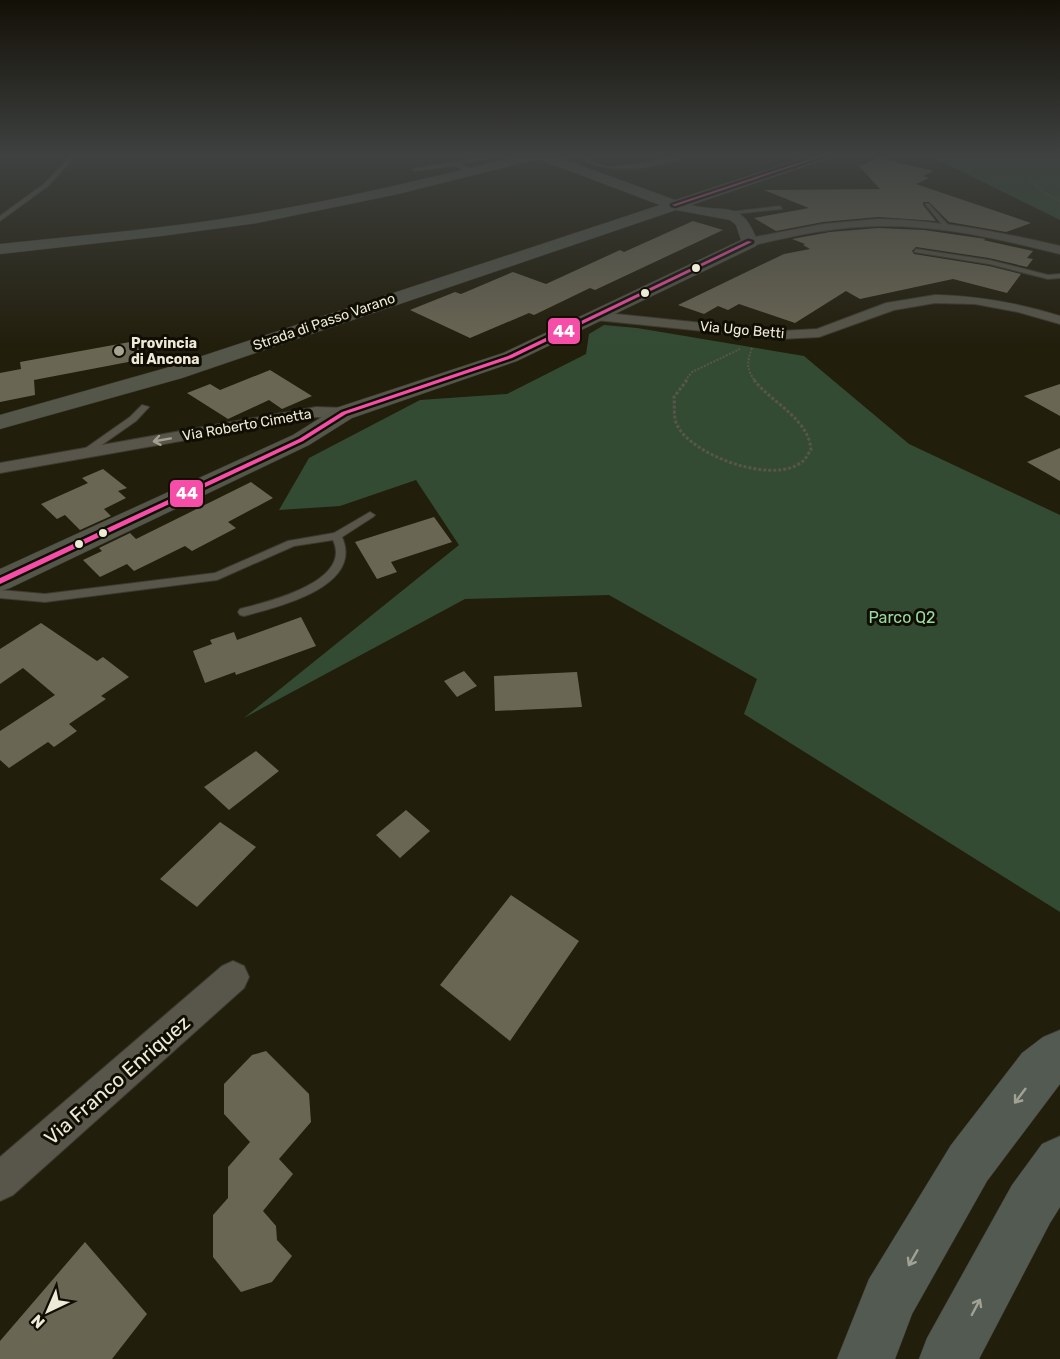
<svg xmlns="http://www.w3.org/2000/svg" width="1060" height="1359" viewBox="0 0 1060 1359" font-family="Rubik,sans-serif">
<style>
.green{fill:#334b33}
.building{fill:#6a6654}
.lines{fill:none;stroke-linecap:round;stroke-linejoin:round}
.lane-casing{stroke:#3d3a2e;stroke-width:2}
.street-casing{stroke:#3d3a2e;stroke-width:2}
.secondary-casing{stroke:#3d3a2e;stroke-width:1}
.highway-casing{stroke:#3d3a2e;stroke-width:1}
.path-far2{stroke:#58564a;stroke-width:1.5;stroke-dasharray:2 1.5;stroke-linecap:butt}
.path-far1{stroke:#58564a;stroke-width:2;stroke-dasharray:2 1.5;stroke-linecap:butt}
.path{stroke:#58564a;stroke-width:3;stroke-dasharray:3 2;stroke-linecap:butt}
.lane{fill:#58564a;fill-rule:evenodd}
.street{fill:#58564a;fill-rule:evenodd}
.secondary{fill:#54564a;fill-rule:evenodd}
.highway{fill:#525a52;fill-rule:evenodd}
.bus-1-casing{stroke:#100e03;stroke-width:5}
.bus-1{fill:#f54da8;fill-rule:evenodd}
.oneway{stroke:#a2a091}
.oneway2{stroke:#a0a295}
.bus-dot{fill:#edead8;stroke:#100e03;stroke-width:2}
.poi-dot{fill:#a6a391;stroke:#100e03;stroke-width:2}
.labels{text-anchor:middle;dominant-baseline:central;stroke-width:6;stroke-linejoin:round;paint-order:stroke}
.far-street-label{font-size:14px;fill:#edead8;stroke:#100e03}
.far-poi-label{font-size:14px;font-weight:bold;fill:#edead8;stroke:#100e03;text-anchor:start}
.park-label{font-size:16px;fill:#99daa0;stroke:#100e03}
.near-street-label{font-size:20px;fill:#edead8;stroke:#100e03}
.line-badge{stroke:#100e03;stroke-width:2}
.badge-label{font-size:16px;text-anchor:middle;font-weight:bold;fill:#fff}
</style>
<rect width="100%" height="100%" fill="#221e0c"/>
<path class="green" d="M928,155H1060V220Z
M604,325L637,328L804,356L909,444L1060,515V912L744,714L757,679L609,595L465,599L244,718L459,545L416,480L340,506L279,510L309,458L420,400L507,394L586,354L589,334Z"/>
<path class="building" d="M879,158L934,171L923,176L929,178L916,184L1031,223L1006,232L949,222L929,202H923V205L936,221L878,217L823,222L776,231L754,218L809,208L764,190L880,189L859,166Z
M693,221L723,230L595,290L590,288L534,315L529,313L470,338L410,310L455,292L461,294L513,272L546,284L620,250L624,252Z
M878,228L924,230L986,239L983,240L1033,251L1027,258L1033,259L1027,267L989,258L916,247L912,251L914,254L989,266L1021,274L1007,293L953,279L860,299L846,291L795,323L739,304L728,310L718,306L704,314L678,305L784,254L810,249L803,245L805,244L792,239L830,232Z
M141,340L144,359L34,380L35,395L0,402V373L21,369L20,362Z
M270,370L312,396L282,409L269,400L228,419L187,393L210,384L220,390Z
M1060,384V416L1024,396Z
M1060,448V481L1027,462Z
M103,469L127,488L118,491L126,498L104,509L111,516L80,530L65,515L57,519L41,504L88,483L82,478Z
M251,482L273,498L228,522L236,528L192,551L185,546L134,571L127,564L100,577L83,560L102,551L99,548L130,533L136,539Z
M434,517L452,542L391,562L397,572L377,579L355,542Z
M301,617L316,646L236,675L235,672L205,683L193,651L212,644L210,640L234,632L237,640Z
M41,623L97,661L103,657L129,677L101,696L106,699L69,724L77,731L54,747L48,742L9,768L0,760V731L55,695L23,668L0,684V649Z
M464,671L477,686L457,697L444,681Z
M577,672L582,707L495,711L494,676Z
M256,751L279,771L229,810L204,787Z
M406,810L430,831L400,858L376,835Z
M220,822L256,847L197,907L160,879Z
M511,895L579,941L510,1041L440,985Z
M266,1051L309,1094L311,1122L279,1159L293,1174L263,1211L276,1226L277,1240L292,1256L272,1282L241,1292L213,1257V1215L228,1198V1167L250,1142L224,1114V1084L252,1055Z
M85,1242L147,1314L112,1359H0V1341Z"/>
<g class="lines">
<defs>
<path id="lane" d="M72,155H77L48,186L0,221V216L44,184Z
M495,155H504L461,164L473,170L471,173L455,166L415,171L412,169Z
M577,155H582L592,162L604,166L617,167L691,155C661,168 603,178 577,155Z
M925,204H929L949,226V228H945Z
M780,206L782,209L724,215L721,213Z
M916,249L989,260L1048,275L1060,274V278L1048,279L989,264L914,252Z
M142,405L149,407L136,421L86,456H80V452L130,417Z
M370,512L375,515L373,517L342,537C364,587 277,607 244,616L240,615L238,612L240,609C267,602 353,582 333,540L294,546L217,580L45,602L0,598V590L45,594L215,573L288,541L334,533Z"/>
<path id="street" d="M878,219C940,220 999,232 1060,246V254C1000,239 940,225 878,226C834,227 792,236 750,246L744,242L750,238L823,224Z
M935,295C979,296 1018,303 1060,316V324L1018,312L975,304L935,303L894,310L819,337L781,339L596,320L589,316L596,312L781,331L817,329L886,303Z
M316,407L344,408L352,413L344,418L316,417L0,473V463Z
M233,961L244,966L249,977L244,988L13,1195L0,1201V1157L222,966Z"/>
<path id="secondary" d="M522,155H552L675,200L812,155H832L830,158L691,205C728,214 741,198 758,242L756,246L517,361L352,418L309,445L10,588L0,591V569L293,435L336,408L503,353L741,240L736,225L730,220L676,210L182,378L0,429V415L166,368L660,205L538,159L398,194L257,223L161,236L0,254V244C86,235 173,228 259,213C347,198 435,177 522,155Z"/>
<path id="highway" d="M1060,1030V1084L987,1181L912,1314L895,1359H837L869,1279L951,1145L1022,1053L1043,1037Z
M1060,1136V1207L1050,1223L979,1359H919L927,1338L1012,1185L1042,1144Z"/>
</defs>
<use href="#lane" class="lane-casing"/>
<use href="#street" class="street-casing"/>
<use href="#secondary" class="secondary-casing"/>
<use href="#highway" class="highway-casing"/>
<path class="path-far2" d="M1039,155L1020,166L1040,190L1060,201"/>
<path class="path-far1" d="M752,348C747,361 746,369 755,381
M685,381L692,372L740,349"/>
<path class="path" d="M687,380L674,397C675,406 673,417 677,425C692,456 775,486 803,461C806,459 808,453 811,450C809,419 772,403 754,380"/>
<use href="#lane" class="lane"/>
<use href="#street" class="street"/>
<use href="#secondary" class="secondary"/>
<use href="#highway" class="highway"/>
<defs>
<path id="bus-1" d="M822,155H827L675,206L672,205Z
M748,241L752,242L512,358L346,414L303,441L0,584V578L299,439L342,412L508,356Z"/>
</defs>
<use href="#bus-1" class="bus-1-casing"/>
<use href="#bus-1" class="bus-1"/>
</g>
<defs><path id="oneway-shaft" d="M-6 0H5M1.5-3L5.5 0L1.5 3" fill="none" stroke-width="1.6" stroke-linecap="round" stroke-linejoin="round" transform="scale(1.5)"/></defs>
<use class="oneway" href="#oneway-shaft" transform="translate(162 440) rotate(170)"/>
<g class="oneway2">
<use href="#oneway-shaft" transform="translate(1020 1096) rotate(127)"/>
<use href="#oneway-shaft" transform="translate(913 1258) rotate(120)"/>
<use href="#oneway-shaft" transform="translate(976 1307) rotate(-62)"/>
</g>
<linearGradient id="sky" x2="0" y2="1"><stop stop-color="#131007"/><stop offset="0.45" stop-color="#3e4140"/><stop offset="1" stop-color="#3e4140" stop-opacity="0"/></linearGradient>
<rect width="1060" height="345" fill="url(#sky)"/>
<g class="bus-dot">
<circle cx="696" cy="268" r="5"/>
<circle cx="645" cy="293" r="5"/>
<circle cx="103" cy="533" r="5"/>
<circle cx="79" cy="544" r="5"/>
</g>
<circle class="poi-dot" cx="119" cy="351" r="6"/>
<g class="labels">
<g class="far-street-label">
<text transform="translate(324 322) rotate(-19)">Strada di Passo Varano</text>
<text transform="translate(742 330) rotate(5)">Via Ugo Betti</text>
<text transform="translate(247 425) rotate(-10)">Via Roberto Cimetta</text>
</g>
<g class="far-poi-label">
<text x="131" y="343">Provincia<tspan x="131" dy="16">di Ancona</tspan></text>
</g>
<g class="park-label">
<text x="902" y="617">Parco Q2</text>
</g>
<g class="near-street-label">
<text transform="translate(117 1080) rotate(-41)">Via Franco Enriquez</text>
</g>
</g>
<g class="line-badge">
<rect x="547" y="317" width="34" height="28" rx="6" fill="#f54da8"/>
<rect x="169" y="479" width="35" height="29" rx="6" fill="#f54da8"/>
</g>
<g class="badge-label">
<text x="564" y="337">44</text>
<text x="187" y="499">44</text>
</g>
<g transform="translate(48 1311) rotate(224)" stroke="#100e03" stroke-width="4.5" paint-order="stroke">
<path d="M0-4.5L10 22L0 15L-10 22Z" fill="#edead8"/>
<text y="-9" font-size="16" font-weight="bold" text-anchor="middle" fill="#edead8">N</text>
</g>
</svg>
